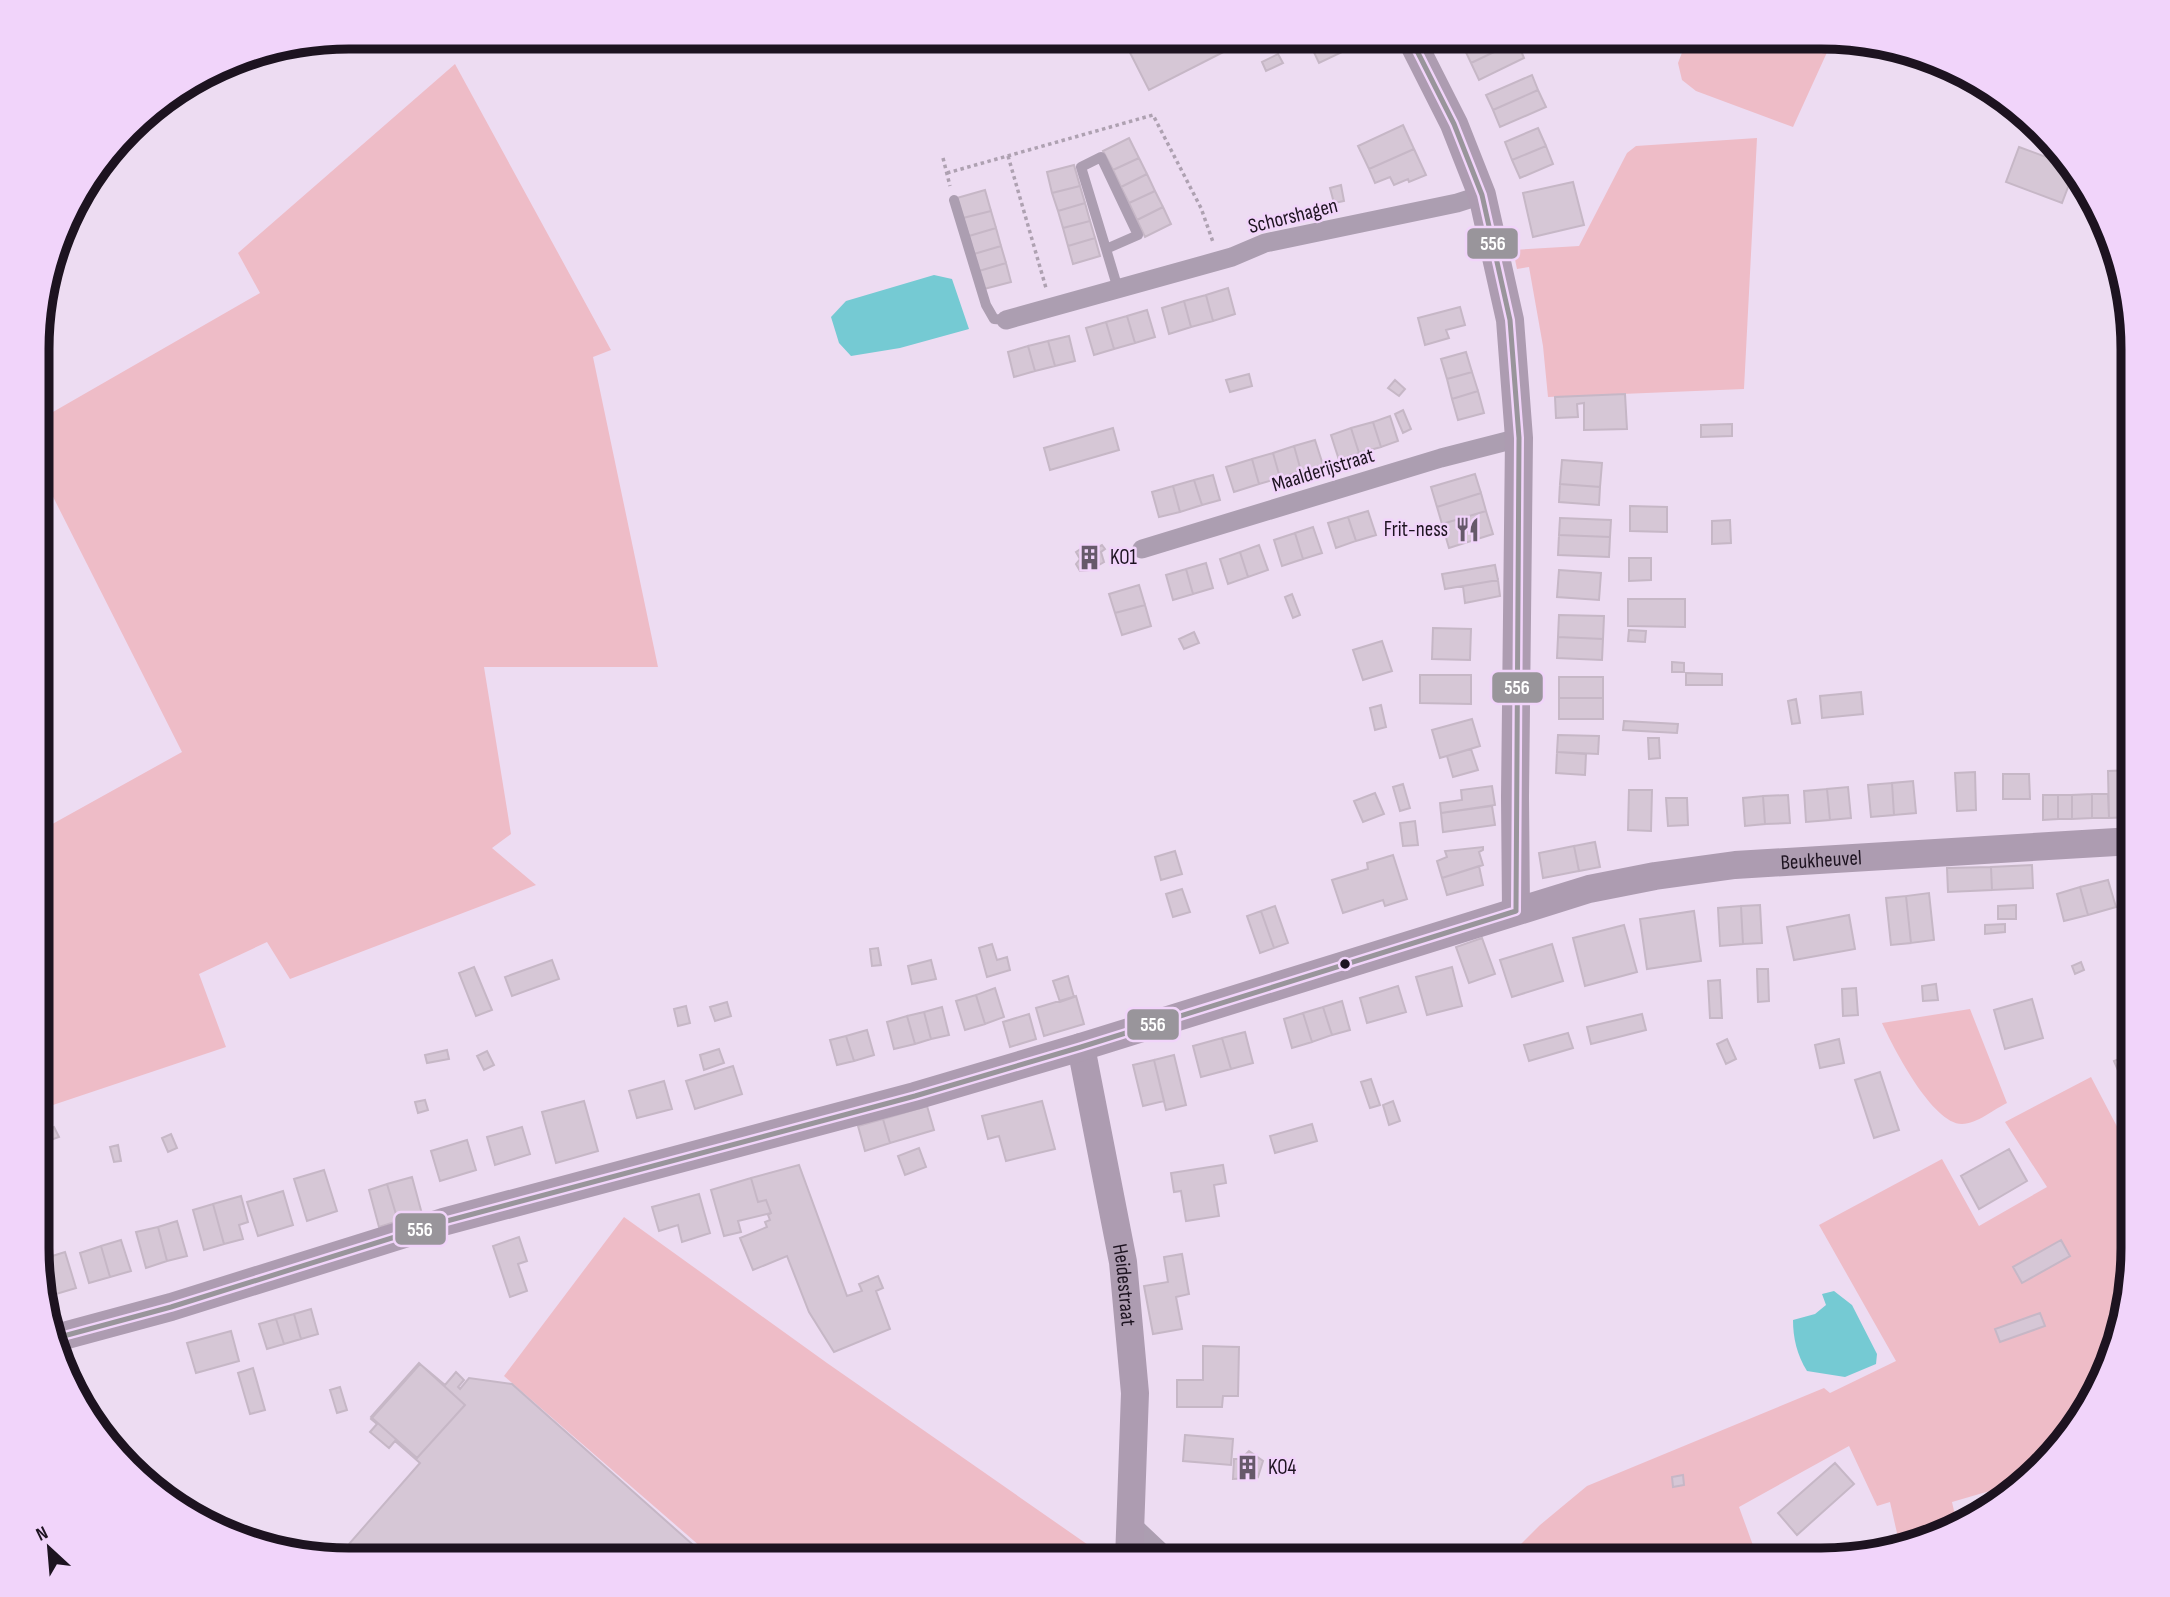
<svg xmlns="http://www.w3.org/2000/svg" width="2170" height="1597" viewBox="0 0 2170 1597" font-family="'Sofia Sans Condensed',sans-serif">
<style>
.green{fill:#eebcc7}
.water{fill:#75cad3}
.building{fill:#d6c7d6;stroke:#c6b7c6;stroke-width:2}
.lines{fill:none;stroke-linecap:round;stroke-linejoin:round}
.path{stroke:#aea1b1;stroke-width:3.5;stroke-dasharray:3.5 3.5;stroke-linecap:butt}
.lane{stroke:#ac9eb1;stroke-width:10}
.street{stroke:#ac9eb1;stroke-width:19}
.secondary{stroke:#ad9cb1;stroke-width:28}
.bus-1-casing{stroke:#f1d4fa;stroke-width:10}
.bus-1{stroke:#99959b;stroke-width:5}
.bus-dot{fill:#1d1320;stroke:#f1d4fa;stroke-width:2.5}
.labels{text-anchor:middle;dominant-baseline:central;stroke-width:5;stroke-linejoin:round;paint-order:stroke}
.street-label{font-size:21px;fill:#1d1320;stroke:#f1d4fa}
.poi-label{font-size:21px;fill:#1d1320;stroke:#f1d4fa;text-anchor:start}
.rim{fill:none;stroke:#1d1320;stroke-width:9}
.line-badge{stroke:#f1d4fa;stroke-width:2.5}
.badge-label{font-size:19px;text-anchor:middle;font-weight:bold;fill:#fff}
</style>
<rect width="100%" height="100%" fill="#eddcf2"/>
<path class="green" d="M1688,37H1834L1793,127L1696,91L1682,80L1678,63Z
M455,64L611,350L593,357L658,667H484L511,834L492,848L536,885L290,979L267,942L199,974L226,1047L38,1110V832L182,752L39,469V420L260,293L238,253Z
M1757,138L1744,389L1548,397L1543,346L1529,267L1517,269L1513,250L1579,246L1627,153L1636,146Z
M1970,1009L2007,1103C1994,1109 1977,1124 1962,1124C1932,1124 1893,1047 1882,1023Z
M2091,1077L2133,1157V1269L2109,1368L2056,1454L2017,1483L1952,1502L1958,1528L1899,1542L1890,1502L1877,1506L1849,1446L1739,1507L1758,1559L1756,1560H1505L1540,1525L1587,1486L1824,1388L1830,1393L1896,1361L1819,1225L1942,1159L1979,1226L2047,1187L2005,1122Z
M624,1217L827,1363L1104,1556V1560H716L504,1376Z"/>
<path class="water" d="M934,275L952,279L969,329L900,348L851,356L839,343L831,317L846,301Z
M1834,1291L1852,1305L1877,1354L1876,1364L1845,1377L1807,1371C1797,1355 1793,1338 1793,1320L1815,1314L1826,1305L1822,1294Z"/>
<path class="building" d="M1122,37H1248L1249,39L1149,90Z
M1329,37H1360L1363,42L1319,63L1311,46Z
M1482,37H1515L1517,41L1471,63L1463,46Z
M1517,41L1524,58L1479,80L1471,63Z
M1278,54L1283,63L1266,71L1262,62Z
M1532,75L1538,90L1493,110L1486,95Z
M1538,90L1546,107L1500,127L1493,110Z
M1403,125L1414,149L1369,169L1358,146Z
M1538,128L1546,146L1512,160L1505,142Z
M1129,138L1139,158L1113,170L1103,151Z
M1546,146L1553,164L1520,178L1512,160Z
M2019,147L2065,164L2073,174L2062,203L2006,182Z
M1414,149L1426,175L1409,182L1408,179L1394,185L1390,177L1375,183L1369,169Z
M1139,158L1147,174L1121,187L1113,170Z
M1074,165L1080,186L1052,193L1047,172Z
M1147,174L1155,191L1129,203L1121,187Z
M1573,182L1584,225L1533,237L1523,193Z
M1341,185L1344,201L1334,203L1330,188Z
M1080,186L1085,203L1058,211L1052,193Z
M985,190L991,211L963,218L957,198Z
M1155,191L1163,207L1137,220L1129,203Z
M1085,203L1090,221L1063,228L1058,211Z
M1163,207L1171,224L1145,237L1137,220Z
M991,211L996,228L969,236L963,218Z
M1090,221L1095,238L1068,246L1063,228Z
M996,228L1001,246L974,254L969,236Z
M1095,238L1100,256L1073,264L1068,246Z
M1001,246L1006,263L979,271L974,254Z
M1006,263L1011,282L984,289L979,271Z
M1228,288L1235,314L1213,321L1206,295Z
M1206,295L1213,321L1191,327L1184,301Z
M1184,301L1191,327L1169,334L1162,308Z
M1460,307L1465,325L1446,330L1449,338L1425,345L1418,318Z
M1147,310L1155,337L1135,343L1127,316Z
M1127,316L1135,343L1114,349L1106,322Z
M1106,322L1114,349L1094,355L1086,328Z
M1069,336L1075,361L1055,366L1048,341Z
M1048,341L1055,366L1035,371L1028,346Z
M1028,346L1035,371L1014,377L1008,352Z
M1466,352L1472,372L1447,379L1441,359Z
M1472,372L1478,391L1452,399L1447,379Z
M1249,374L1252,386L1230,392L1226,380Z
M1395,380L1405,389L1399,396L1388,388Z
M1478,391L1484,413L1458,420L1452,399Z
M1625,394L1627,429L1584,430V403L1577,404L1578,417L1556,418L1555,397Z
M1403,410L1411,429L1403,433L1395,414Z
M1390,416L1398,441L1381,447L1373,422Z
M1373,422L1381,447L1359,453L1351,428Z
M1732,424V436L1701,437V425Z
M1113,428L1119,450L1050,470L1044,448Z
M1351,428L1359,453L1339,460L1331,435Z
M1315,440L1323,465L1301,471L1294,446Z
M1294,446L1301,471L1280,478L1273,453Z
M1273,453L1280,478L1259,484L1252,459Z
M1252,459L1259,484L1234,492L1226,467Z
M1562,460L1602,463L1600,487L1560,484Z
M1475,474L1481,493L1437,507L1431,487Z
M1213,475L1220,500L1202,505L1194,480Z
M1194,480L1202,505L1180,512L1173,486Z
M1560,484L1600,487L1599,505L1559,502Z
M1173,486L1180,512L1159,517L1152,492Z
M1481,493L1486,511L1442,524L1437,507Z
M1630,506L1667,507V532L1630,531Z
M1368,511L1376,535L1356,541L1348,517Z
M1486,511L1493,534L1449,548L1442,524Z
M1348,517L1356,541L1336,548L1328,523Z
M1560,518L1611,520L1610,537L1559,535Z
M1730,520L1731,543L1712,544V521Z
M1313,527L1322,553L1303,559L1295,533Z
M1295,533L1303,559L1282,566L1274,540Z
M1559,535L1610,537L1609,557L1558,555Z
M1102,545L1105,549L1101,552L1104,562L1090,570L1080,571L1076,564L1080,559L1076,552L1082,548L1087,553Z
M1259,545L1268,570L1248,577L1240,552Z
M1240,552L1248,577L1228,584L1220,559Z
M1629,558H1651V580L1629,581Z
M1206,563L1213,588L1193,594L1186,569Z
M1495,565L1498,580L1445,589L1442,574Z
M1186,569L1193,594L1173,600L1166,575Z
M1559,570L1601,573L1599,600L1557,597Z
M1498,580L1500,596L1465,603L1463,586Z
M1139,585L1145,605L1115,613L1109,594Z
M1292,594L1300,615L1293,618L1285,597Z
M1628,599H1685V627L1628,626Z
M1145,605L1151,626L1122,635L1115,613Z
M1559,615L1604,616L1603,639L1558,637Z
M1433,628L1471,629L1470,660L1432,659Z
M1629,630L1646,631L1645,642L1628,641Z
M1194,632L1199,643L1184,649L1179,639Z
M1558,637L1603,639L1602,660L1557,658Z
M1382,641L1392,671L1363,680L1353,650Z
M1672,662L1684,663V672H1672Z
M1686,673L1722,674V685H1686Z
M1420,675H1471V704L1420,703Z
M1559,677H1603V698H1559Z
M1861,692L1863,714L1822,718L1820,696Z
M1559,698H1603V719H1559Z
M1796,699L1800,723L1792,724L1788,701Z
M1381,705L1386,727L1375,730L1370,708Z
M1472,719L1480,746L1440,758L1432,730Z
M1624,721L1678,724L1677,733L1623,730Z
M1558,735L1599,736L1598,754L1557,752Z
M1648,738H1659L1660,758L1649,759Z
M1471,749L1478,770L1453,777L1447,756Z
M1557,752L1586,754L1585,775L1556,773Z
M2133,770V817L2109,818L2108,771Z
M1975,772L1976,810L1957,811L1955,773Z
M2003,774H2029L2030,799H2003Z
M1913,781L1916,813L1894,815L1892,783Z
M1892,783L1894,815L1871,817L1868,785Z
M1403,784L1410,808L1400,811L1393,787Z
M1492,786L1495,805L1441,813L1440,803L1462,800L1461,790Z
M1848,787L1851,818L1830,820L1827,789Z
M1827,789L1830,820L1806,822L1804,791Z
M1629,790H1652L1651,831L1628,830Z
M1375,793L1384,814L1363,822L1354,801Z
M2092,794V818L2072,819V795Z
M2092,794H2108L2109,818H2092Z
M1788,795L1790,823L1765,824L1763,796Z
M2043,795H2058V819L2043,820Z
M2058,795H2072V819H2058Z
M1763,796L1765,824L1745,826L1743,798Z
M1666,798H1687L1688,825L1668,826Z
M1492,806L1495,825L1443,832L1441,813Z
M1415,821L1418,845L1403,846L1400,823Z
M1595,842L1600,867L1579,871L1574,846Z
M1574,846L1579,871L1543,878L1539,853Z
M1483,847V850L1479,852L1483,865L1442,878L1437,861L1447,857L1445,851Z
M1175,851L1182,874L1161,880L1155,857Z
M1393,855L1407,899L1385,906L1383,900L1343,913L1332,880L1368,869L1367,863Z
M2032,865L2033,888L1992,890L1991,867Z
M1479,866L1483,885L1447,895L1442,878Z
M1991,867L1992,890L1948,892L1947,868Z
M2108,880L2116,907L2088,915L2080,887Z
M2080,887L2088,915L2064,921L2057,894Z
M1182,889L1190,912L1173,917L1166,894Z
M1929,893L1934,940L1911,943L1906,896Z
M1906,896L1911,943L1891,945L1886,898Z
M1760,905L1762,943L1743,944L1741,906Z
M2016,905V919H1998V906Z
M1275,906L1288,943L1274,948L1261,911Z
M1741,906L1743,944L1720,946L1718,908Z
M1261,911L1274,948L1260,953L1247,916Z
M1694,911L1701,961L1647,969L1640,919Z
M1849,915L1855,949L1794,960L1787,927Z
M2005,924V932L1985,934V925Z
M1624,925L1637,972L1585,986L1573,938Z
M1482,938L1495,974L1469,983L1456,947Z
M992,944L997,960L1007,957L1010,970L987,977L979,948Z
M1552,944L1563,981L1512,997L1500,960Z
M878,948L881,965L872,966L870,949Z
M552,960L559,979L512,996L505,977Z
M931,960L936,979L912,984L908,966Z
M2081,962L2084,970L2075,974L2072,966Z
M474,967L492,1010L476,1016L459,973Z
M1452,967L1462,1006L1427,1015L1416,977Z
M1757,969H1768L1769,1001L1758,1002Z
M2133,971V1001L2128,1003L2120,976Z
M1068,976L1074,997L1060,1002L1053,981Z
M1720,980L1722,1018H1710L1708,981Z
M1936,984L1938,1000L1923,1001L1922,986Z
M1398,986L1406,1012L1367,1023L1360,998Z
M995,988L1004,1017L985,1024L976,995Z
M1856,988L1858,1015L1843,1016L1842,989Z
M976,995L985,1024L965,1030L956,1001Z
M1076,996L1084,1024L1044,1036L1036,1008Z
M2032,999L2043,1038L2005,1049L1994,1010Z
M1342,1001L1350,1030L1332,1035L1323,1007Z
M727,1002L731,1016L715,1021L710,1007Z
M686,1006L690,1023L678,1026L674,1009Z
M942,1007L949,1035L931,1039L924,1012Z
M1323,1007L1332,1035L1312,1042L1303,1013Z
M924,1012L931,1039L915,1044L907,1016Z
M1303,1013L1312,1042L1292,1048L1284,1019Z
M1029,1014L1036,1039L1010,1047L1003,1022Z
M1642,1014L1646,1030L1591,1044L1587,1027Z
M907,1016L915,1044L894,1049L887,1022Z
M867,1030L874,1055L854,1061L846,1036Z
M1245,1032L1253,1063L1231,1069L1222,1038Z
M1568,1033L1573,1048L1529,1061L1524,1045Z
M846,1036L854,1061L837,1065L830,1040Z
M1222,1038L1231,1069L1201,1077L1193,1046Z
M1727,1039L1736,1059L1726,1064L1717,1044Z
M1839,1039L1844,1063L1820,1068L1815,1045Z
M719,1049L724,1063L704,1070L700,1055Z
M447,1050L449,1059L427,1063L425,1055Z
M487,1051L494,1065L484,1070L477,1056Z
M1174,1055L1186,1105L1166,1110L1154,1060Z
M2129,1055L2133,1062V1086L2126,1089L2114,1061Z
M1154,1060L1164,1101L1143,1106L1133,1065Z
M733,1066L742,1094L695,1109L686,1081Z
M1880,1072L1899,1130L1874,1138L1855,1080Z
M1371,1079L1380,1105L1370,1108L1361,1082Z
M664,1081L672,1109L637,1118L629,1091Z
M425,1100L428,1110L418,1113L415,1102Z
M584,1101L598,1151L556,1163L542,1112Z
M1042,1101L1055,1149L1006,1161L999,1136L988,1139L982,1116Z
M1393,1101L1400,1121L1389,1125L1383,1105Z
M927,1106L934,1130L890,1143L883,1119Z
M883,1119L890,1143L865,1151L858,1126Z
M1312,1124L1317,1141L1275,1153L1270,1136Z
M54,1127L59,1137L48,1141L44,1131Z
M522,1127L530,1154L495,1165L487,1137Z
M171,1134L177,1148L168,1152L162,1138Z
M467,1140L476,1170L440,1181L431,1151Z
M118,1145L121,1161L114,1162L110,1147Z
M919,1148L926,1167L905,1175L898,1156Z
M2009,1149L2027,1181L1979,1209L1961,1176Z
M799,1165L847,1296L862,1291L859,1284L878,1276L883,1288L876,1291L890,1329L834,1352L809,1312L787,1256L753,1270L740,1238L767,1227L765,1222L770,1220L768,1215L771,1213L766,1200L758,1202L751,1178Z
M1223,1165L1226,1183L1214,1185L1219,1216L1186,1221L1181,1191L1174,1192L1171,1173Z
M324,1170L337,1211L307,1221L294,1179Z
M412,1177L422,1214L398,1221L387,1184Z
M751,1178L758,1202L766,1200L771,1213L738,1221L741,1232L724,1236L711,1190Z
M387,1184L398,1221L379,1227L369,1190Z
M283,1191L293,1225L258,1236L247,1202Z
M699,1194L710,1233L682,1242L678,1225L659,1231L652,1207Z
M241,1196L248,1222L239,1225L243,1239L224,1244L213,1204Z
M213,1204L224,1244L204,1250L193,1210Z
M177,1221L187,1256L167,1261L158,1227Z
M158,1227L167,1261L146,1268L136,1232Z
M519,1237L527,1261L518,1264L527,1291L510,1297L493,1246Z
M121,1240L131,1271L110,1277L101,1246Z
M2061,1240L2070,1256L2022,1283L2013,1267Z
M101,1246L110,1277L89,1283L80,1253Z
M65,1252L76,1288L56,1294L46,1258Z
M1182,1254L1189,1294L1176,1297L1182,1329L1153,1334L1144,1286L1168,1282L1164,1257Z
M46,1258L56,1294L45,1297L37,1261Z
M311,1309L318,1334L301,1339L294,1314Z
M2040,1313L2045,1326L2000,1342L1995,1329Z
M294,1314L301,1339L284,1344L276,1319Z
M276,1319L284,1344L267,1349L259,1324Z
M231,1331L239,1361L196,1373L187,1343Z
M1203,1346L1239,1347L1238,1396H1223L1222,1407H1177V1380H1203Z
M419,1363L465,1405L417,1458L371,1417Z
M420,1364L445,1385L456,1372L464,1380L458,1387L460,1389L469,1378L512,1384L710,1560H335L420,1463L395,1441L389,1448L370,1432L377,1424L371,1419Z
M253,1368L265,1410L250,1414L238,1373Z
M340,1387L347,1410L337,1413L330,1390Z
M1185,1435L1233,1439L1231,1465L1183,1461Z
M1249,1451L1263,1461L1258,1477L1251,1472V1478L1233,1479L1234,1459H1239L1242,1455H1245Z
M1835,1463L1854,1484L1797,1535L1778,1513Z
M1683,1475L1684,1485L1673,1487L1672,1477Z"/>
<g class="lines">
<path class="path" d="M803,49L826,37
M1008,156L1046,288
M943,158L950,186
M947,173L1153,115L1201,208L1213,242"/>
<path class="lane" d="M954,200L986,305L994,319L1006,320
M1106,249L1081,167L1101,157L1138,235L1106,249L1118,289"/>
<path class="street" d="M2105,232L2106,233
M1006,320L1232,257L1265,243L1457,203L1482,195
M1142,549L1441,458L1519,438
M1131,1524L1169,1560"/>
<g class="secondary">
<path d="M1410,37L1454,124L1482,195L1510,320L1519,438L1515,797L1516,911"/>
<path id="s1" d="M1081,1047L1123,1262L1135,1393L1129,1560"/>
<path id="s2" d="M56,1338L171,1307L443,1222L915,1096L1081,1047L1589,889L1655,876L1735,865L2133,841"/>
</g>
<defs>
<path id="bus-1" d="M1410,37L1454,124L1482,195L1510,320L1519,438L1516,911
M56,1338L171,1307L443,1222L915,1096L1081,1047L1516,911"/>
</defs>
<use href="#bus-1" class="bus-1-casing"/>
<use href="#bus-1" class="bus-1"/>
</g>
<defs>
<symbol id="restaurant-bare" viewBox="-9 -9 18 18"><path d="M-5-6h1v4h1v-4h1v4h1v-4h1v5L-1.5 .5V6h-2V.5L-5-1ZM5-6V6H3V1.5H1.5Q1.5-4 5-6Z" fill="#66596a" stroke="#f1d4fa" stroke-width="2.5" paint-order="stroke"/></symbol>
<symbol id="building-bare" viewBox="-9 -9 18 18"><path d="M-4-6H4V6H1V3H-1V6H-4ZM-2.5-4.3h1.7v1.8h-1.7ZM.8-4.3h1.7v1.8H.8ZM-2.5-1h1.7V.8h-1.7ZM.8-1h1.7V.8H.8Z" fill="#66596a" stroke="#f1d4fa" stroke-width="2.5" paint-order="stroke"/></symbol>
</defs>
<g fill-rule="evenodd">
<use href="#restaurant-bare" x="1450" y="512" width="35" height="35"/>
<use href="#building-bare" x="1072" y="540" width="35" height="35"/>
<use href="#building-bare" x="1230" y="1450" width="35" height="35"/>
</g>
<circle class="bus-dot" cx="1345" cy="964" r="6"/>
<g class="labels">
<g class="street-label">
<text transform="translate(1293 216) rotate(-14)">Schorshagen</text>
<text transform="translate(1323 470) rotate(-17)">Maalderijstraat</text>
<text stroke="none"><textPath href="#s2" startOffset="1832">Beukheuvel</textPath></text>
<text stroke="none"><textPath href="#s1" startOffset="242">Heidestraat</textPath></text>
</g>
<g class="poi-label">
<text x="1448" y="529" text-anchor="end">Frit-ness</text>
<text x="1110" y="557">KO1</text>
<text x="1268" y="1467">KO4</text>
</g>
</g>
<path d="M0 0H2170V1597H0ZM349 49H1821A300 300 0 0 1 2121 349V1248A300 300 0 0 1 1821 1548H349A300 300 0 0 1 49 1248V349A300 300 0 0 1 349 49Z" fill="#f1d4fa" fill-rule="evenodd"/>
<path class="rim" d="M349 49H1821A300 300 0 0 1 2121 349V1248A300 300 0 0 1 1821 1548H349A300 300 0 0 1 49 1248V349A300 300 0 0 1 349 49Z"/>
<g class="line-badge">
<rect x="1466" y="227" width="53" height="33" rx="7" fill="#99959b"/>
<rect x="1491" y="671" width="53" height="33" rx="7" fill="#99959b"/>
<rect x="1126" y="1008" width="54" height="33" rx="7" fill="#99959b"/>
<rect x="394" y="1212" width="53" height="34" rx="7" fill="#99959b"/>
</g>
<g class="badge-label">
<text x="1493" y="250">556</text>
<text x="1517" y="694">556</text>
<text x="1153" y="1031">556</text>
<text x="420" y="1236">556</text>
</g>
<g transform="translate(49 1548) rotate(334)" stroke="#f1d4fa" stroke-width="5" paint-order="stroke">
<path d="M0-5L12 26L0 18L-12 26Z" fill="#1d1320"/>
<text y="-10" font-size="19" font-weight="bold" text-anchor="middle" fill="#1d1320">N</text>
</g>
</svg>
